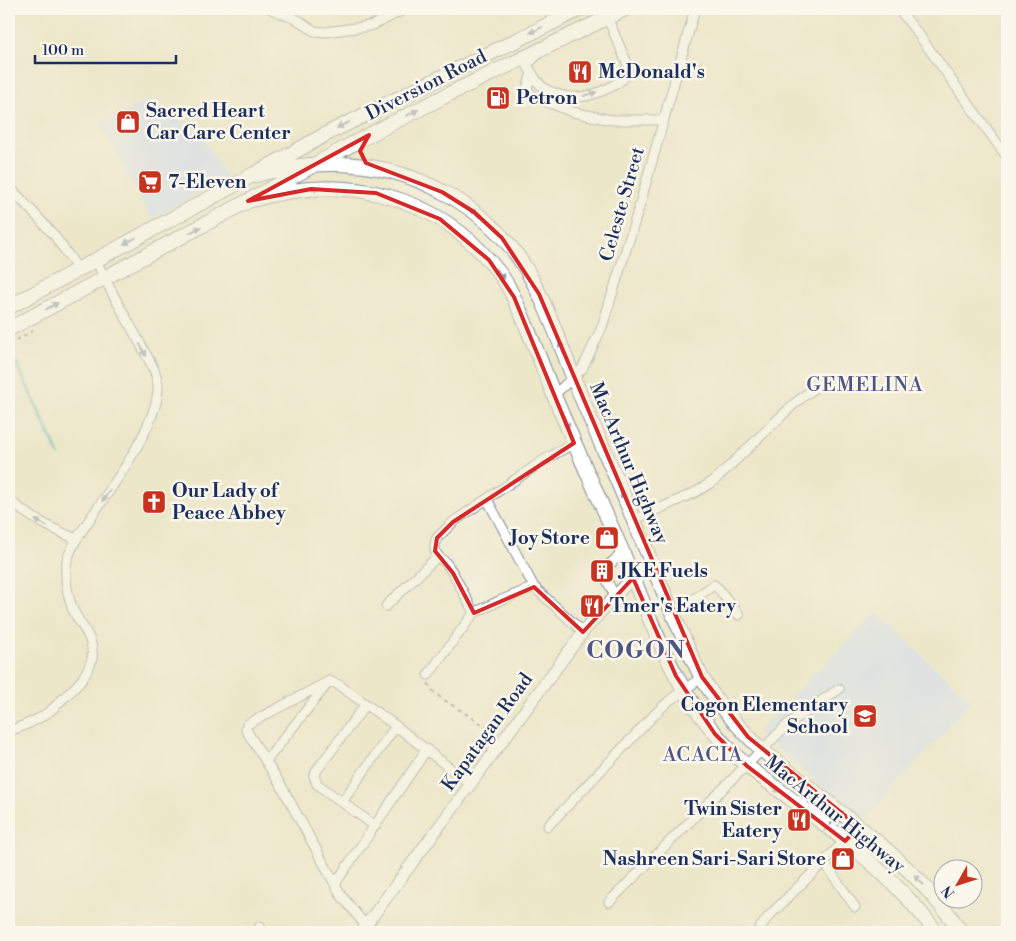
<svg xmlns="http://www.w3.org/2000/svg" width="1016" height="941" viewBox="0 0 1016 941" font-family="'Libre Bodoni',serif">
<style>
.built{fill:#cddbfa}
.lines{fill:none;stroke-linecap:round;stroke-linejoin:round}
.stream{stroke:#40b0b9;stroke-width:3}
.minor-casing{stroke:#848b94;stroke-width:11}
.major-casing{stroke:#848b94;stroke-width:13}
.highway-casing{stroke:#848b94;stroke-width:16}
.path{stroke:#848b94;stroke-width:2;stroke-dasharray:4 4;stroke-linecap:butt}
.minor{stroke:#fff;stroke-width:9}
.major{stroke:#fff;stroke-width:11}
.highway{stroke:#fff;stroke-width:14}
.path-bridge{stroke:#848b94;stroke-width:2;stroke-dasharray:4 4;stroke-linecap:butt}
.oneway{fill:#8d97ae}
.marked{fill:none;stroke:#d62828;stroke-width:4;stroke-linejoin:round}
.labels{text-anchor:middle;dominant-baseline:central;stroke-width:5;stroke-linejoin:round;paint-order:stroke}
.poi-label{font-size:19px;font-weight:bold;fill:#1b2f5e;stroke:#fbf7ec;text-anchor:start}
.street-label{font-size:19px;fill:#1b2f5e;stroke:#fbf7ec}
.neighbourhood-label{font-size:20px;letter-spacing:1px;fill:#4e5585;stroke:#fbf7ec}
.district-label{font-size:24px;font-weight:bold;letter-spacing:1px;fill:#4e5585;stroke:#fbf7ec}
</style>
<rect width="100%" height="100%" fill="#fbf7ec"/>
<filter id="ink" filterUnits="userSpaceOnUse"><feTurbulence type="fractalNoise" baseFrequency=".02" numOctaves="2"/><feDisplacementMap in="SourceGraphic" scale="10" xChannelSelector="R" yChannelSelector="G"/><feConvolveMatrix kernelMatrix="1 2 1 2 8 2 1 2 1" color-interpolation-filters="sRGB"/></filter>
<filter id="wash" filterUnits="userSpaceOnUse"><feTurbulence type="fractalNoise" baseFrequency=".0096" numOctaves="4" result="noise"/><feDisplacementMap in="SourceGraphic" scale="20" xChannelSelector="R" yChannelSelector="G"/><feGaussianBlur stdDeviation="1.12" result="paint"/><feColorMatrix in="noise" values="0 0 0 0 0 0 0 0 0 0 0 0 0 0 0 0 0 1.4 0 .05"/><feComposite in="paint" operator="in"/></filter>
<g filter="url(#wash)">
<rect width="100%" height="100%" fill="#ede7ca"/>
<path class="built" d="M149,99L201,135L227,178L151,219L100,123Z
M876,613L972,701L863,822L757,732Z"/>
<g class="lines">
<path class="stream" d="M16,362L59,455"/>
</g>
</g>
<g filter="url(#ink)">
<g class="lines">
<defs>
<path id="minor" d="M271,9L298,20L314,31L325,32L363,27L373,25L405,9
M899,9L919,35L1007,157
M1006,9L1007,11
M537,55L527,65C533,74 537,85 547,90C556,94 567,98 577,97C590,97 624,85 628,71C628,70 627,64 627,63L607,17
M532,73L527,88L529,92L534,97L573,112L611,120H664
M9,186L54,235L78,269
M554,395L582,369L589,355L602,327L638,211L695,9
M487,499L534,587L583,632
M9,500C32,519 49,527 76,539
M634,520L696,492L715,480L794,404L823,381
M438,556L435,551V543L437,538L453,522L544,460L574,443
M605,568L623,553
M605,577L615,596
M386,606L438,556L446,563L453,573L474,613
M673,613L714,585L718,588L739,615
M428,675L474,613L499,601L534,587
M329,681L248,724L246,727V730L282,787L335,884L341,895L366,926
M329,681L339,685L396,726L470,784
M366,704L317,770L314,776L317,784L375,826
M9,731C23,726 37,721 50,711C56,706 62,699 69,693C74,688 81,683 84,676C87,671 91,664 92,659C95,638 81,627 73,610C68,597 65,581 66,566C69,547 82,531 92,516C113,485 160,422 158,385C157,371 148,359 142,347C127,318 109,290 96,260
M266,761L328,683
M342,802L396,726
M548,826L658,711L670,700L702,677
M824,862L855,907
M335,884L427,749
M609,902L788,724L839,689
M260,926L262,932
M757,932L768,917L859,827"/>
<path id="major" d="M361,932L583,632L615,596L650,560"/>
<path id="highway" d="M251,176C278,169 307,163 335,164C409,164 488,205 526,269C550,310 564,356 582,399C599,440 618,480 634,521C650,558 664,595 681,632C687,647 694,663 702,678C718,705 740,729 762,750C788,771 814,791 840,812C885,847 929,884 961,932
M248,201C343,172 438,192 500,274C509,285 514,299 520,311C532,338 542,365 553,393C575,446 599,498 622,551C640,593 655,637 677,677C695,711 719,741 747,766C812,815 887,866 936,932
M9,307L251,176L330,132L580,9
M9,329L248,201L369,135L449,94L625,9"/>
</defs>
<use href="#minor" class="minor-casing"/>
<use href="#major" class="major-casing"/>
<use href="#highway" class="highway-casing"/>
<path class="path" d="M9,20L18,9
M9,344L33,331
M428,683L433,691L441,698L496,733"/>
<use href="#minor" class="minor"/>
<use href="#major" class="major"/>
<use href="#highway" class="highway"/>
<path class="path-bridge" d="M824,831L845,809"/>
</g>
<defs><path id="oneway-solid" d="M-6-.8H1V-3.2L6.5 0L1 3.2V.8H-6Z" transform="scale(1.25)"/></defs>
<g class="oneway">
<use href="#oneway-solid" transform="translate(536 30) rotate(154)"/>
<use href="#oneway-solid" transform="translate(590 94) rotate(-16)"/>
<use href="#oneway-solid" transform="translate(412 113) rotate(-27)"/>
<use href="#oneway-solid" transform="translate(343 125) rotate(154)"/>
<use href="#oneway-solid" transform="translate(313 189) rotate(-4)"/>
<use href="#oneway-solid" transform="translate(475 213) rotate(-142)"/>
<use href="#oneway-solid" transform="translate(195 230) rotate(-28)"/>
<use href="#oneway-solid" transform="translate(130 241) rotate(152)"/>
<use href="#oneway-solid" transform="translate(500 274) rotate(54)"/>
<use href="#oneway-solid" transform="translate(52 306) rotate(-28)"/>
<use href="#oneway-solid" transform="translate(562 348) rotate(-111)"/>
<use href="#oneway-solid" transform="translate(143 350) rotate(62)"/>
<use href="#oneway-solid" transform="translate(566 422) rotate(68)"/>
<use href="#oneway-solid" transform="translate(106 496) rotate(125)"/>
<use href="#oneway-solid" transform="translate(624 498) rotate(-113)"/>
<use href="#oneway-solid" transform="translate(41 523) rotate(-151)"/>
<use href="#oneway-solid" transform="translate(775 788) rotate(37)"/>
<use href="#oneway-solid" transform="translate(919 880) rotate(-134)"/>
</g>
</g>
<path d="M0 0H1016V941H0ZM369,135L360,151L366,163L442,192L474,212L502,238L539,294L702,677L748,737L859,827L845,841L747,766L715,734L676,676L633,578L583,632L534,587L474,613L453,573L435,551L437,538L453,522L574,443L514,297L489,260L440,219L376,193L311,189L248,201Z" fill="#ede7ca" fill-opacity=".55" fill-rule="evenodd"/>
<path class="marked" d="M369,135L360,151L366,163L442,192L474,212L502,238L539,294L702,677L748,737L859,827L845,841L747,766L715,734L676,676L633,578L583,632L534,587L474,613L453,573L435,551L437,538L453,522L574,443L514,297L489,260L440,219L376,193L311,189L248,201Z"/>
<defs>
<symbol id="restaurant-square" viewBox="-11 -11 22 22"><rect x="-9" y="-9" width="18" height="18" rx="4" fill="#c8321e" stroke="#fbf7ec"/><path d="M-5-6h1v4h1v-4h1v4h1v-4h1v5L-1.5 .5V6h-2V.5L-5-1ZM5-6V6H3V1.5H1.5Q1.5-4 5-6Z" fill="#fff"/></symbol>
<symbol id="fuel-square" viewBox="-11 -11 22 22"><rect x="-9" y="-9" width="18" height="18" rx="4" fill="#c8321e" stroke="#fbf7ec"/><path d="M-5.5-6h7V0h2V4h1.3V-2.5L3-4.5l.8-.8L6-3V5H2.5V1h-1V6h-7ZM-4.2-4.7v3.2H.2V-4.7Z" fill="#fff"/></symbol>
<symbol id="shop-square" viewBox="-11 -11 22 22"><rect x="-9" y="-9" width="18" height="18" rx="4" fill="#c8321e" stroke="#fbf7ec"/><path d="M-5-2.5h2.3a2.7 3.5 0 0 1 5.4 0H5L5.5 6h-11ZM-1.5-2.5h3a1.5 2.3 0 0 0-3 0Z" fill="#fff"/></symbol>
<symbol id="supermarket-square" viewBox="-11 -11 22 22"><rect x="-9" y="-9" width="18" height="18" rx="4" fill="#c8321e" stroke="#fbf7ec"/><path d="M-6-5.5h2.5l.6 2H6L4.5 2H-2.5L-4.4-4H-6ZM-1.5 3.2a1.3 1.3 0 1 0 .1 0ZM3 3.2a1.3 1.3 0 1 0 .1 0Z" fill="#fff"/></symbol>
<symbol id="church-square" viewBox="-11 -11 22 22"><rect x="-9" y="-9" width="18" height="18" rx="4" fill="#c8321e" stroke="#fbf7ec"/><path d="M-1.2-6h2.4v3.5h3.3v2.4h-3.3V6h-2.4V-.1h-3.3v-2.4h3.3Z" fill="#fff"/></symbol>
<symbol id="building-square" viewBox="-11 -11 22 22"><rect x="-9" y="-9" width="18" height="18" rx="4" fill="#c8321e" stroke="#fbf7ec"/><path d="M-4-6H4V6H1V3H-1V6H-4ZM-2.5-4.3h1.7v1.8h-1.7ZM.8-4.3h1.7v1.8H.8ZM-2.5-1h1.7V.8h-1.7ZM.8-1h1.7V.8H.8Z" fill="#fff"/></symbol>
<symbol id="school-square" viewBox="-11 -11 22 22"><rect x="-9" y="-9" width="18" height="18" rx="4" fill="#c8321e" stroke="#fbf7ec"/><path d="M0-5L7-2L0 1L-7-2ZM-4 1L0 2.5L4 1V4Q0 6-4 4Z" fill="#fff"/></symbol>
</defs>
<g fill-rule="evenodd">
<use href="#restaurant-square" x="566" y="58" width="28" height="28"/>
<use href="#fuel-square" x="484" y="84" width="28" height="28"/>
<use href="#shop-square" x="114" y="108" width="28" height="28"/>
<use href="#supermarket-square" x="136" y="168" width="28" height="28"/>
<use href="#church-square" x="140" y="488" width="28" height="28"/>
<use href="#shop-square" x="593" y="524" width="28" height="28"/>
<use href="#building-square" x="588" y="557" width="28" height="28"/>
<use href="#restaurant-square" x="578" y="592" width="28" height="28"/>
<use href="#school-square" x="851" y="702" width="28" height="28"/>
<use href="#restaurant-square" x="785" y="806" width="28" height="28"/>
<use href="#shop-square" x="829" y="845" width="28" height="28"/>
</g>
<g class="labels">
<g class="poi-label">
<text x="598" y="72">McDonald's</text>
<text x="516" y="98">Petron</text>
<text x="146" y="111">Sacred Heart<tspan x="146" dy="22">Car Care Center</tspan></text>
<text x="168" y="182">7-Eleven</text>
<text x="172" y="491">Our Lady of<tspan x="172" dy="22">Peace Abbey</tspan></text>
<text x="590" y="538" text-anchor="end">Joy Store</text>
<text x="620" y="571">JKE Fuels</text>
<text x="610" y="606">Tmer's Eatery</text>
<text x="848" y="705" text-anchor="end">Cogon Elementary<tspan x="848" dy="22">School</tspan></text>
<text x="782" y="809" text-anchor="end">Twin Sister<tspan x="782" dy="22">Eatery</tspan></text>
<text x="826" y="859" text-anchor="end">Nashreen Sari-Sari Store</text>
</g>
<g class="street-label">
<text transform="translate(426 85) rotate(-27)">Diversion Road</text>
<text transform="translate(622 204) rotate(-74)">Celeste Street</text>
<text transform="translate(629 463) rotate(67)">MacArthur Highway</text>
<text transform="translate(487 732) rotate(-54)">Kapatagan Road</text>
<text transform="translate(835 814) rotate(39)">MacArthur Highway</text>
</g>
<g class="neighbourhood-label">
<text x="865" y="385">GEMELINA</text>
<text x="703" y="755">ACACIA</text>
</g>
<g class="district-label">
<text x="636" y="651">COGON</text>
</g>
</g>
<rect width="1016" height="941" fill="none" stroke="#fbf7ec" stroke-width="30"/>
<g transform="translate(958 884) rotate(231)"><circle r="24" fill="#fbf7ec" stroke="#a1a7b3"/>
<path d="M0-4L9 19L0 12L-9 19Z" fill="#c8321e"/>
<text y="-8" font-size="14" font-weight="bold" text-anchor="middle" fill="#1b2f5e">N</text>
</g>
<path d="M35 55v8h141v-8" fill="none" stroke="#1b2f5e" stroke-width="2.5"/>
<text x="42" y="55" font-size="15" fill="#1b2f5e" stroke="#fbf7ec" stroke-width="4" paint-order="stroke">100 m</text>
</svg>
